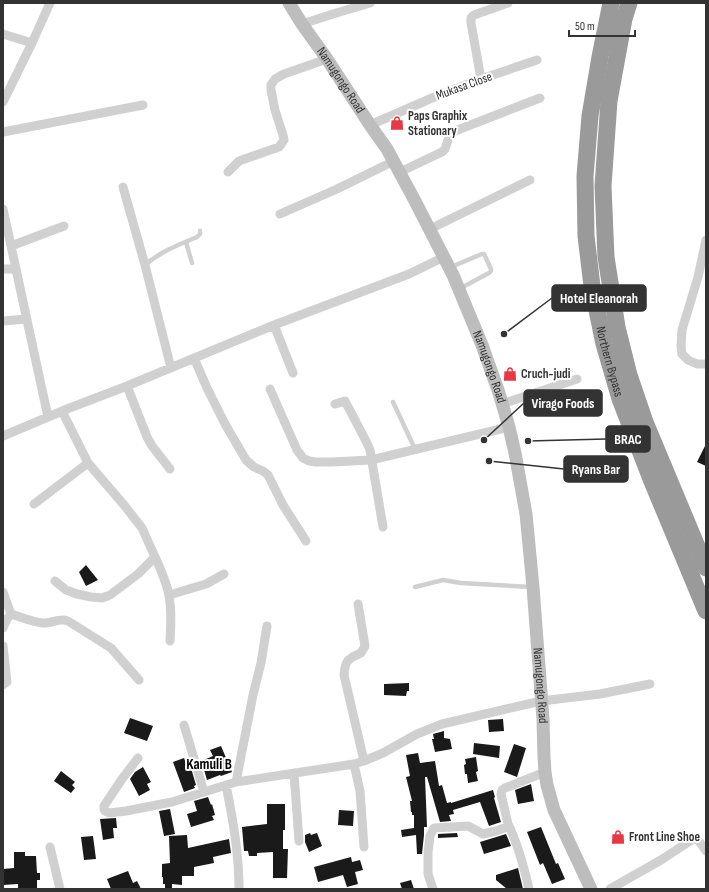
<svg xmlns="http://www.w3.org/2000/svg" width="709" height="892" viewBox="0 0 709 892" font-family="'Sofia Sans Condensed',sans-serif">
<style>
.building{fill:#1a1a1a}
.lines{fill:none;stroke-linecap:round;stroke-linejoin:round}
.service{stroke:#d0d0d0;stroke-width:4.5}
.minor{stroke:#d0d0d0;stroke-width:9}
.secondary{stroke:#bdbdbd;stroke-width:13}
.motorway{stroke:#9a9a9a;stroke-width:17}
.labels{text-anchor:middle;dominant-baseline:central;stroke-width:4;stroke-linejoin:round;paint-order:stroke}
.street-label{font-size:13px;fill:#333;stroke:#fff}
.poi-label{font-size:13px;font-weight:bold;fill:#333;stroke:#fff;text-anchor:start}
.quarter-label{font-size:15px;font-weight:bold;fill:#000;stroke:#fff}
.leader{fill:none;stroke:#333;stroke-width:1.5}
.callout-dot{fill:#333;stroke:#fff;stroke-width:1.5}
.callout{fill:#333;stroke:#333;stroke-width:1.5}
.callout-label{font-size:14px;text-anchor:middle;font-weight:bold;fill:#fff}
</style>
<rect width="100%" height="100%" fill="#fff"/>
<path class="building" d="M706,444V466L697,462Z
M86,565L98,580L86,586L79,572Z
M409,683V691H407L406,696L384,695V684Z
M130,718L153,726L147,741L124,733Z
M503,719L504,731L489,732L488,720Z
M444,731V738L450,739L452,749L435,752L432,739H434L433,734Z
M474,743L500,746L499,758L473,754Z
M514,744L526,748L517,777L504,772Z
M221,746L232,772L221,776L220,775L207,780L202,763L205,762L204,760L213,756L210,750Z
M418,753L420,763L435,761L439,786L442,785L447,803L451,802V803L493,790L495,797L494,798L501,822L489,826L480,802L453,810L454,814L449,815L451,821L440,822L427,777H425L427,827H424V835L422,854H417L416,835L402,837L401,830L414,828V815H412V812H411L410,801H412L406,777L410,776L406,755Z
M476,757L478,771L476,772L478,781L468,783L467,774H465L464,765L466,764L465,759Z
M184,758L188,769L191,768L196,785L194,786L195,788L184,792L173,762Z
M143,767L151,782L147,784L150,790L139,796L130,779L135,772Z
M61,771L75,782L72,785L75,788L71,793L54,781Z
M531,784L534,801L518,804L515,790Z
M208,797L211,805L212,804L215,815L212,816L214,820L191,827L187,814L197,811L194,801Z
M267,804H285V830H283V849H288L287,878H273V852L257,853V856H249L248,851H244L242,827L267,824Z
M170,809L175,834L164,836L159,811Z
M339,810L354,811L353,826L338,825Z
M116,818L117,828H113L114,838L103,840L100,819Z
M541,827L556,864L558,863L565,879L552,884L543,863L540,865L527,832Z
M310,833L311,835L317,833L322,846L309,852L305,842V835Z
M457,833L458,837L438,838V834Z
M506,834L511,846L484,854L480,842Z
M187,835L188,848L229,839L231,853L213,857L214,863L194,867V876H182V885L172,884V889H165V884H163V877H162V864L170,863L169,836Z
M93,836L96,859L84,860L81,837Z
M14,852H25V856H36L37,873H40V880H37V889H18V884L3,885V869L14,868Z
M351,857L352,862L360,860L363,870L355,872L358,884L347,887L343,875L318,882L314,867Z
M518,868L523,889H507L496,880V875Z
M128,871L133,883L137,881L141,889H111L107,879Z
M411,880L414,889H402L400,883Z"/>
<g class="lines">
<path class="service" d="M186,242L192,263
M145,265C160,252 178,245 197,237L200,234V231
M451,267L482,254H484L491,269V271L489,273L459,289
M393,402L415,449
M415,587L443,580L461,583L531,587"/>
<path class="minor" d="M302,24L333,14L370,3
M3,34L32,43
M481,79L471,23V18L474,15L508,3
M3,102L32,43L50,3
M370,125L432,98L481,79L537,60
M3,132L143,105
M228,172L239,161L279,147L282,143L284,140L283,135L275,110L271,90V85L275,79L284,74L327,59
M400,172L442,152L445,149L449,137L455,131L540,98
M123,187L145,265L171,368
M3,209L48,417
M280,214L337,189L394,161
M430,229L530,180
M706,240L698,277L682,330L681,346L682,354L688,360L697,364H706
M11,246L64,226
M3,269H15
M3,321L26,319
M274,325L293,373
M194,358L207,388L225,424L246,460L254,467L263,471L268,475L283,505L306,541
M127,386L147,437L152,446L170,469
M270,389L297,450L303,458L309,461L316,462H332L371,460L509,427
M335,404L345,401L366,441L370,450L383,527
M502,404L577,379
M3,436L67,409L127,386L274,325L409,274L444,257
M34,504L88,463
M155,557C161,570 167,583 169,596C172,611 171,626 170,641
M55,581L66,590L77,594L91,597L102,598L110,595L138,574L155,557L142,528L124,505L88,463L62,411
M3,592L11,614L7,619L3,628
M169,595L206,584L224,574
M358,604L365,646L361,653C348,659 345,660 344,675L364,761
M11,614C21,617 32,622 43,623C52,624 59,617 68,621L111,648L139,680
M3,646L7,682L3,685
M184,725L204,792
M138,758L122,779L104,806V809L105,811L109,813L126,811L172,802L236,782L354,764L364,761L383,753L417,734L442,724L541,701L600,694L650,684
M354,764L360,791L364,847
M294,773L299,841
M236,782L253,695L261,663L267,626
M226,785C233,820 239,854 239,889
M508,824C518,844 524,867 529,889
M50,847L60,889
M433,889L428,874V853L430,836L434,828L468,826L483,834L496,831L507,827L508,824L501,794L502,790L505,788L545,772
M610,889L661,860L696,837L706,851"/>
<path class="secondary" id="s1" d="M289,3L302,24L327,59L370,125L387,149L415,201L453,275L482,345L499,393L509,427L515,453L526,514L533,587L543,719L544,757L545,772L547,785L554,810L591,889"/>
<g class="motorway">
<path id="s2" d="M611,3L600,57L590,116L585,176L586,236L592,286L604,344L620,399L651,479L706,611"/>
<path d="M629,3L624,19L609,101L603,186L606,257L617,327L629,375L645,422L706,568"/>
</g>
</g>
<defs>
<symbol id="shop-bare" viewBox="-9 -9 18 18"><path d="M-5-2.5h2.3a2.7 3.5 0 0 1 5.4 0H5L5.5 6h-11ZM-1.5-2.5h3a1.5 2.3 0 0 0-3 0Z" fill="#e63946" stroke="#fff" stroke-width="2.5" paint-order="stroke"/></symbol>
</defs>
<g fill-rule="evenodd">
<use href="#shop-bare" x="387" y="113" width="20" height="20"/>
<use href="#shop-bare" x="500" y="364" width="20" height="20"/>
<use href="#shop-bare" x="608" y="827" width="20" height="20"/>
</g>
<g class="labels">
<g class="street-label">
<text stroke="none"><textPath href="#s1" startOffset="93">Namugongo Road</textPath></text>
<text transform="translate(464 86) rotate(-20)">Mukasa Close</text>
<text stroke="none"><textPath href="#s2" startOffset="363">Northern Bypass</textPath></text>
<text stroke="none"><textPath href="#s1" startOffset="417">Namugongo Road</textPath></text>
<text stroke="none"><textPath href="#s1" startOffset="741">Namugongo Road</textPath></text>
</g>
<g class="poi-label">
<text x="408" y="116">Paps Graphix<tspan x="408" dy="15">Stationary</tspan></text>
<text x="521" y="374">Cruch-judi</text>
<text x="629" y="837">Front Line Shoe</text>
</g>
<g class="quarter-label">
<text x="209" y="764">Kamuli B</text>
</g>
</g>
<path class="leader" d="M504 334L552 298M484 440L524 403M528 441L606 439M489 461L564 469"/>
<g class="callout-dot">
<circle cx="504" cy="334" r="4"/>
<circle cx="484" cy="440" r="4"/>
<circle cx="528" cy="441" r="4"/>
<circle cx="489" cy="461" r="4"/>
</g>
<g class="callout">
<rect x="552" y="285" width="94" height="26" rx="4"/>
<rect x="524" y="390" width="78" height="26" rx="4"/>
<rect x="606" y="426" width="44" height="26" rx="4"/>
<rect x="564" y="456" width="64" height="26" rx="4"/>
</g>
<g class="callout-label">
<text x="599" y="303">Hotel Eleanorah</text>
<text x="563" y="408">Virago Foods</text>
<text x="628" y="444">BRAC</text>
<text x="596" y="474">Ryans Bar</text>
</g>
<rect width="709" height="892" fill="none" stroke="#333333" stroke-width="8"/>
<path d="M569 30v6h66v-6" fill="none" stroke="#333333" stroke-width="2"/>
<text x="575" y="30" font-size="12" fill="#333333" stroke="#ffffff" stroke-width="3" paint-order="stroke">50 m</text>
</svg>
